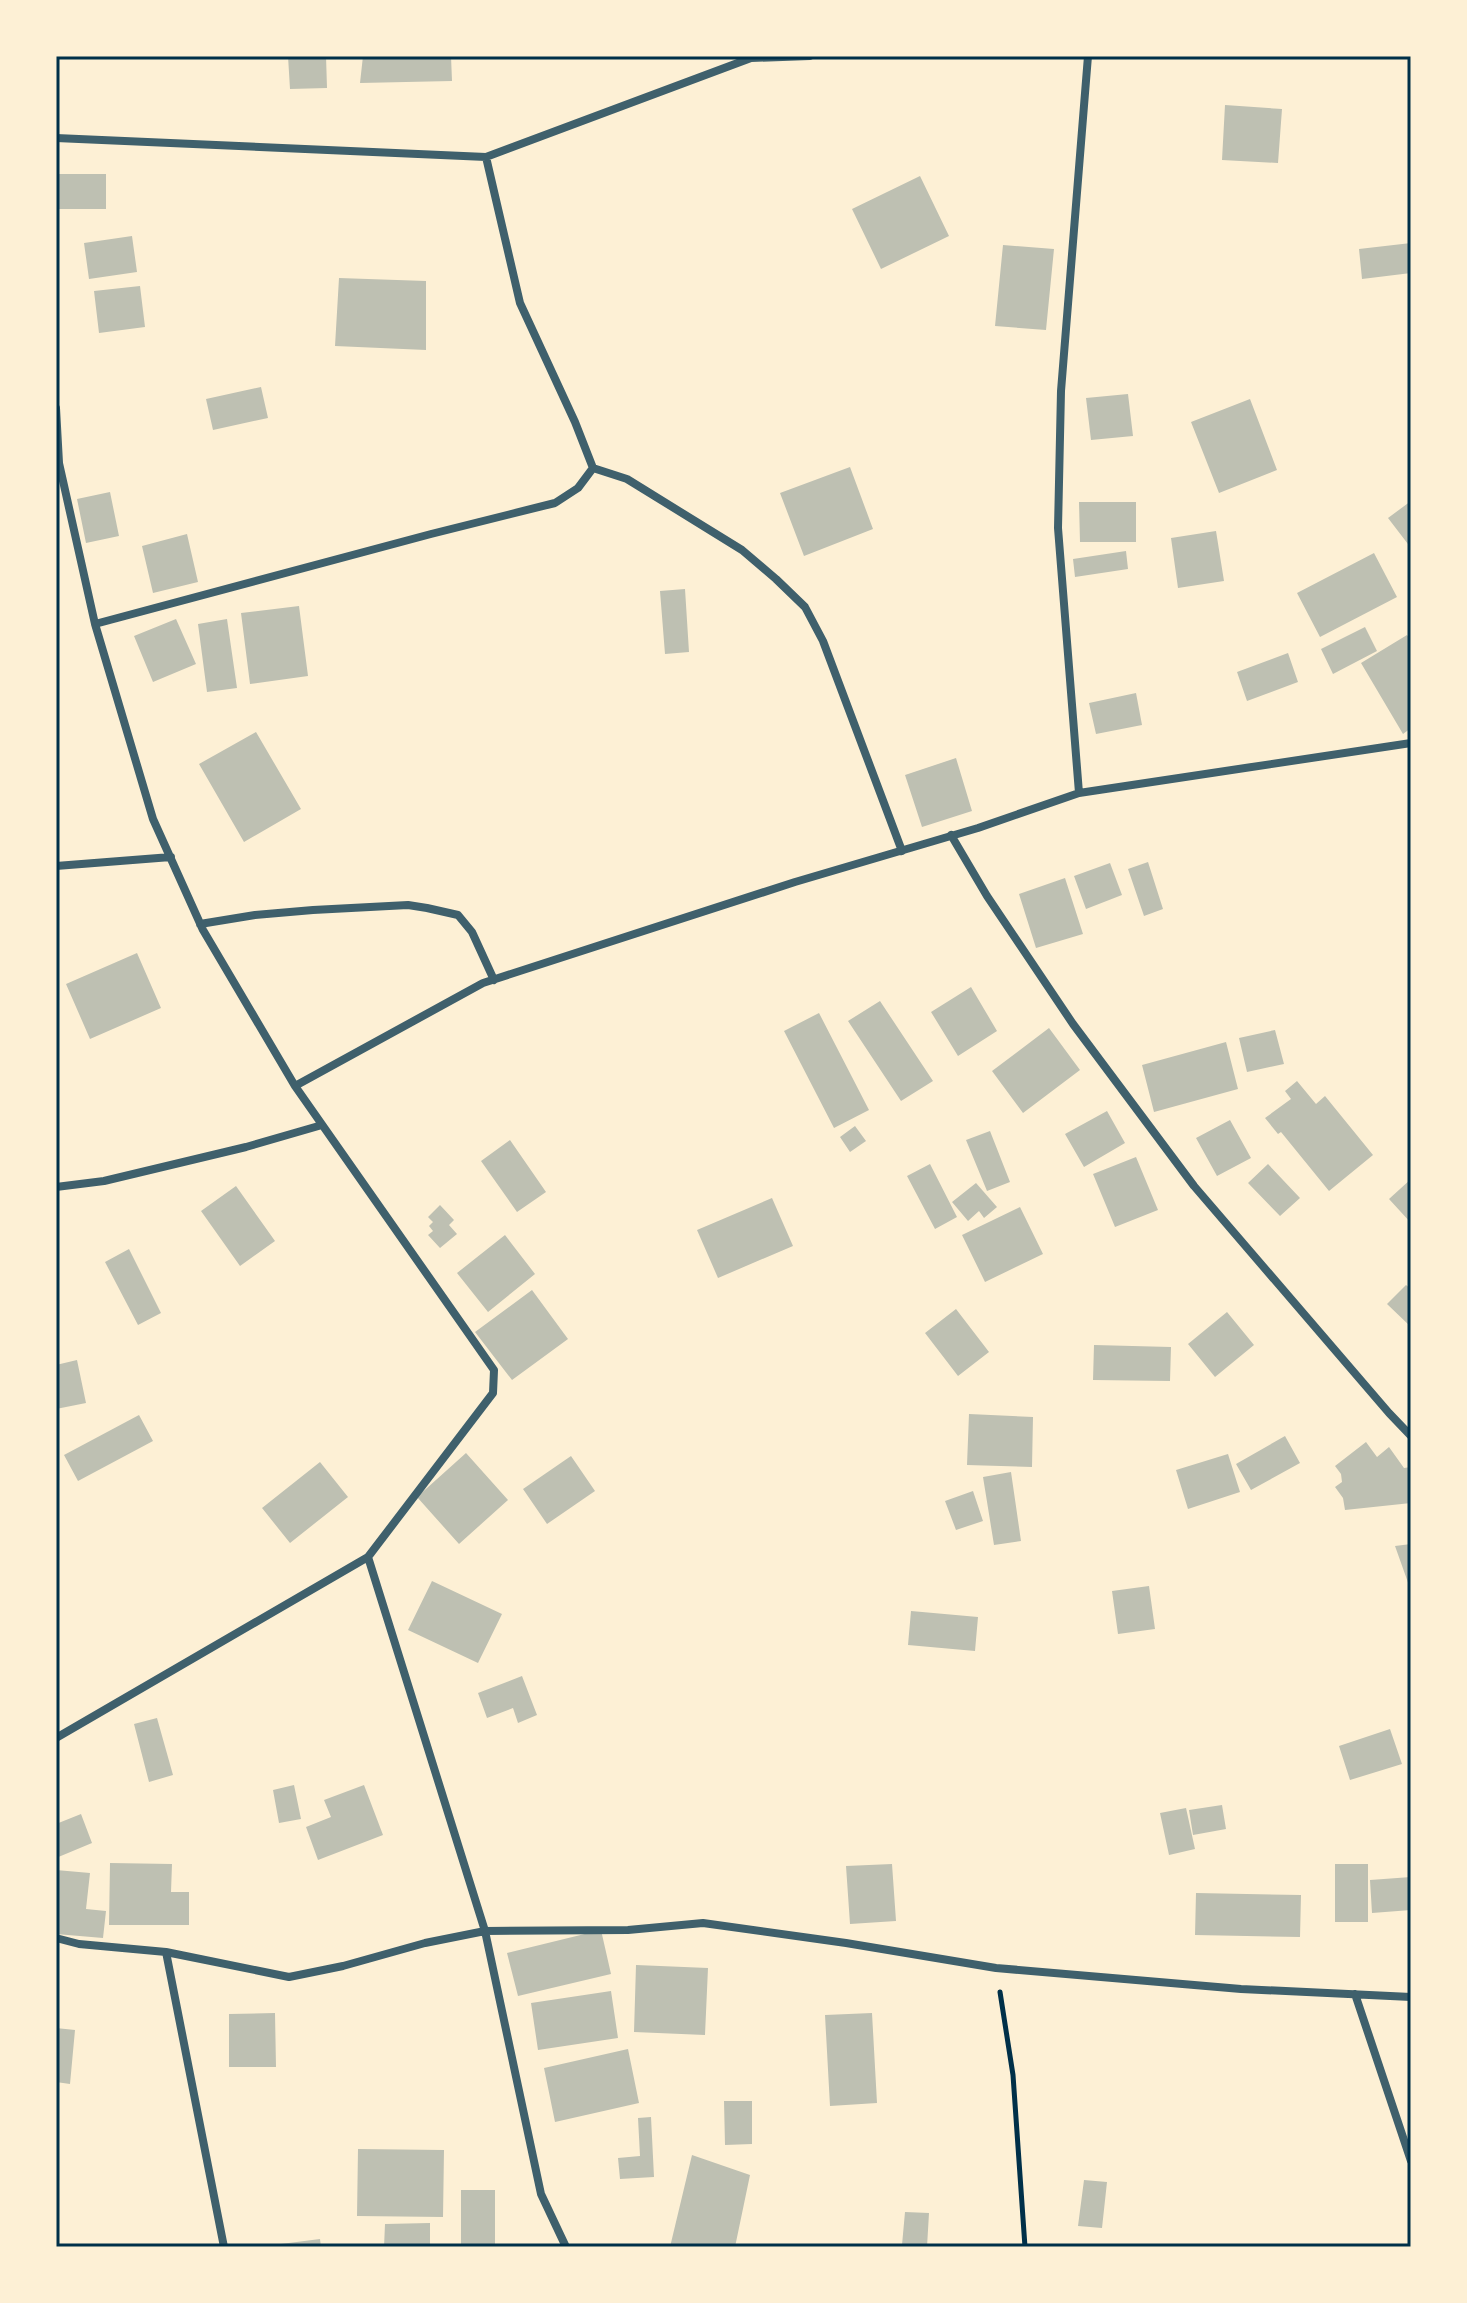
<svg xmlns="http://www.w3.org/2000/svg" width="1467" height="2303" viewBox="0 0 1467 2303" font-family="Manrope,sans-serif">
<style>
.building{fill:#bec0b2}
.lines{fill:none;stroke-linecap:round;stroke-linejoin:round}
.path{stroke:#003049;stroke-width:5}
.minor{stroke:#3f606c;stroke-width:8}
.neatline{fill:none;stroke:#003049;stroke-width:3}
</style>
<rect width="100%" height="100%" fill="#fdf0d5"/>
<path class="building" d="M288,56H326L327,88L290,89Z
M363,56H451L452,81L360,83Z
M1225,105L1282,109L1278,163L1222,160Z
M56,174H106V209H56Z
M920,176L949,236L881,269L852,209Z
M132,236L137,272L89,279L84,243Z
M1411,243V273L1362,279L1359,249Z
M1003,245L1054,249L1046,330L995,326Z
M339,278L426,281V350L335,346Z
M140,286L145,327L99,333L94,291Z
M261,387L268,418L213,430L206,399Z
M1128,394L1133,436L1091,440L1086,398Z
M1250,399L1277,470L1219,493L1191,422Z
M850,467L873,529L804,556L780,493Z
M110,492L119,536L86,543L77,499Z
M1411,501V548L1388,518Z
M1079,502H1136V542H1080Z
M1216,531L1224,581L1178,588L1171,538Z
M187,534L198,582L153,593L142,546Z
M1126,551L1128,569L1075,577L1073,559Z
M1374,553L1397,597L1320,637L1297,593Z
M685,589L689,652L665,654L660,591Z
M299,606L308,676L250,684L241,613Z
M176,619L196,664L153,682L134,636Z
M227,619L237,688L207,692L198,624Z
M1365,627L1377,651L1333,674L1321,649Z
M1407,635L1411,641V728L1403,734L1361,663Z
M1288,653L1298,682L1247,701L1237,672Z
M1136,693L1142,725L1096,734L1089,703Z
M256,732L301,809L244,842L199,764Z
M956,758L972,811L922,827L905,775Z
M1148,862L1163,909L1144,916L1128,869Z
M1110,863L1122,895L1086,909L1074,876Z
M1065,878L1083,934L1036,948L1019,894Z
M137,953L161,1008L90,1039L66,984Z
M971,987L997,1031L958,1056L931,1012Z
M880,1001L933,1081L901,1101L848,1021Z
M819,1013L869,1110L834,1128L784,1031Z
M1049,1028L1080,1070L1023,1113L992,1071Z
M1275,1030L1284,1064L1247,1072L1239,1038Z
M1226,1042L1238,1089L1154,1112L1142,1065Z
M1297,1081L1316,1104L1325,1096L1373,1155L1329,1191L1281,1132L1278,1134L1265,1118L1291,1099L1285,1091Z
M1107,1111L1125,1143L1084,1167L1065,1134Z
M1230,1120L1251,1158L1217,1176L1196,1138Z
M855,1126L866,1141L850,1152L840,1137Z
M990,1131L1010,1182L987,1191L966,1140Z
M510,1140L546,1192L517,1212L481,1161Z
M1136,1157L1158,1210L1115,1227L1093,1174Z
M930,1164L957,1217L935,1229L907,1176Z
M1268,1164L1300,1198L1280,1216L1248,1183Z
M1411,1179V1223L1389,1199Z
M976,1183L997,1207L984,1218L979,1211L968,1221L952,1202Z
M236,1186L275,1241L240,1266L201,1211Z
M772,1198L793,1246L718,1278L697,1230Z
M440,1205L454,1220L449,1225L457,1234L440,1248L428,1235L433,1231L429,1226L433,1222L428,1217Z
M1020,1207L1043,1254L985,1282L962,1235Z
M505,1235L535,1274L488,1312L457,1273Z
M129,1249L161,1313L138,1325L105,1262Z
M1406,1285L1411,1289V1327L1387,1304Z
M532,1290L568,1339L512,1380L475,1332Z
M956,1309L989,1352L958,1376L925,1333Z
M1227,1312L1254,1345L1215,1377L1188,1344Z
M1094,1345L1171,1347L1170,1381L1093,1380Z
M77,1360L86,1403L56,1409V1365Z
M969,1414L1033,1417L1032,1467L967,1465Z
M139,1415L153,1441L78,1481L64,1455Z
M1285,1436L1300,1463L1251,1490L1236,1464Z
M1366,1442L1377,1457L1389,1447L1404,1468L1411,1467V1503L1345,1510L1343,1498L1335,1487L1342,1482L1341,1474L1335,1466Z
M466,1453L508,1500L459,1544L417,1497Z
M1228,1454L1240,1492L1188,1509L1176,1470Z
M571,1456L595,1491L547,1524L523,1489Z
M320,1462L348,1497L290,1543L262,1508Z
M1011,1472L1021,1541L994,1545L983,1477Z
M973,1491L983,1521L956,1530L945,1501Z
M1411,1544V1591L1395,1546Z
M432,1581L502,1614L478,1663L408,1630Z
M1149,1586L1155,1629L1118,1634L1112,1591Z
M911,1611L978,1617L975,1651L908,1645Z
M522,1676L537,1715L518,1723L513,1708L487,1718L478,1693Z
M157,1718L173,1775L149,1782L134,1724Z
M1390,1729L1402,1764L1350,1780L1339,1746Z
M294,1785L301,1819L279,1823L273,1790Z
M364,1785L383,1835L318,1860L306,1827L331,1817L324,1800Z
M1222,1805L1226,1829L1193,1835L1189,1810Z
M1186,1808L1195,1849L1169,1855L1160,1813Z
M81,1814L92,1843L56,1858V1824Z
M110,1863L172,1864L171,1892H189V1925H109Z
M892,1864L896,1921L850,1924L846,1866Z
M1335,1864H1368V1922H1335Z
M56,1870L90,1873L86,1909L106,1911L103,1938L56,1934Z
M1411,1877V1910L1372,1913L1370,1880Z
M1196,1893L1301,1895L1300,1937L1195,1935Z
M601,1930L611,1974L518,1996L507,1953Z
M636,1965L708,1968L705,2035L634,2032Z
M611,1991L618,2038L538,2050L531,2003Z
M275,2013L276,2067H229V2014Z
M872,2013L877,2103L830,2106L825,2015Z
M56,2028L75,2030L70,2084L56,2082Z
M628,2049L639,2103L555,2122L544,2068Z
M724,2101H752V2144L725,2145Z
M651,2117L654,2177L620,2179L618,2158L640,2156L638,2118Z
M358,2149L444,2150L443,2217L357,2216Z
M692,2155L750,2175L735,2247H670Z
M1084,2180L1107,2182L1102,2228L1078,2226Z
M461,2190H495V2244H461Z
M905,2212L929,2213L927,2247L902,2245Z
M430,2223V2247H384L385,2224Z
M320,2239L321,2247H273V2245Z"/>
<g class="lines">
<path class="path" d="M1000,1992L1013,2075L1025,2247"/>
<path class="minor" d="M56,138L486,157L751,58L810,56
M56,408L59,463L95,624L153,819L203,930L295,1086L494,1370L493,1393L368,1557L56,1738
M593,468L627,479L742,550L776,579L805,607L823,641L902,851
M95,624L431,534L555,503L578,488L593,468L575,422L520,303L486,157
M1079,793L1058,528L1061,391L1088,56
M951,835L987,896L1073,1024L1194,1186L1389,1413L1411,1436
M56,866L171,857
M200,924L255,915L313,910L408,905L427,908L458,915L472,932L494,980
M295,1086L483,983L795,882L978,828L1079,793L1411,743
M56,1187L104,1181L246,1147L322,1125
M368,1557L485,1931L541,2194L566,2247
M56,1938L79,1944L166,1952L289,1977L343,1966L425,1943L485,1931L628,1930L703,1923L846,1943L996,1968L1241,1989L1411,1997
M166,1952L224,2247
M1355,1994L1411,2161"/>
</g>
<rect width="1467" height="2303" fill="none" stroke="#fdf0d5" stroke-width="116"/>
<rect x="58" y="58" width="1351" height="2187" class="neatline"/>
</svg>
